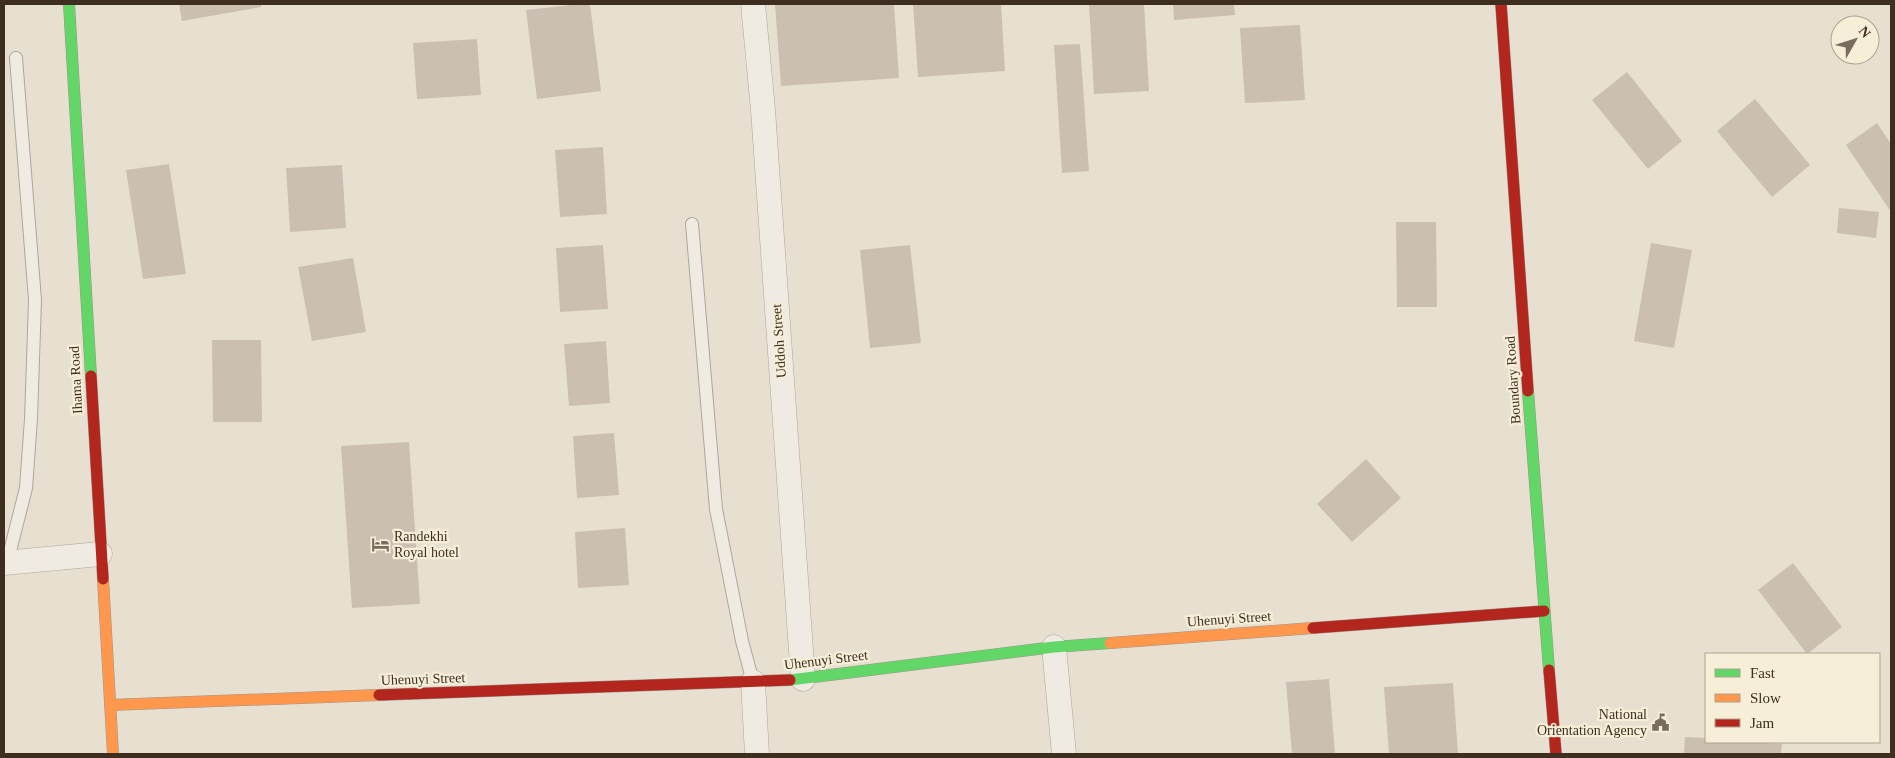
<svg xmlns="http://www.w3.org/2000/svg" width="1895" height="758" viewBox="0 0 1895 758" font-family="Georgia,serif">
<style>
.building{fill:#cbbfb2}
.lines{fill:none;stroke-linecap:round;stroke-linejoin:round}
.lane-casing{stroke:#ada599;stroke-width:14}
.street-casing{stroke:#ada599;stroke-width:25}
.fast-casing{stroke:#9c958a;stroke-width:12}
.slow-casing{stroke:#9c958a;stroke-width:12}
.jam-casing{stroke:#9c958a;stroke-width:12}
.lane{stroke:#efebe3;stroke-width:12}
.street{stroke:#efebe3;stroke-width:24}
.fast{stroke:#63d668;stroke-width:11}
.slow{stroke:#ff974d;stroke-width:11}
.jam{stroke:#b3261e;stroke-width:11}
.labels{text-anchor:middle;dominant-baseline:central;stroke-width:4.5;stroke-linejoin:round;paint-order:stroke}
.street-label{font-size:14px;fill:#3d2e20;stroke:#f7eed8}
.poi-label{font-size:14px;fill:#3d2e20;stroke:#f7eed8;text-anchor:start}
</style>
<rect width="100%" height="100%" fill="#e7e0d1"/>
<path class="building" d="M179,4H261V7L182,21Z
M580,4H590L601,91L537,99L526,10Z
M775,4H894L899,78L781,86Z
M913,4H1001L1005,71L918,77Z
M1089,4H1144L1149,91L1094,94Z
M1173,4H1234L1235,15L1174,20Z
M1300,25L1305,100L1245,103L1240,28Z
M477,39L481,95L417,99L413,43Z
M1080,44L1089,171L1062,173L1054,45Z
M1627,72L1682,141L1648,169L1592,100Z
M1755,99L1810,165L1772,197L1717,131Z
M1877,123L1891,144V212L1846,145Z
M603,147L607,214L560,217L555,150Z
M169,164L186,274L143,279L126,170Z
M342,165L346,228L290,232L286,168Z
M1839,208L1879,212L1876,238L1837,233Z
M1396,222H1436L1437,307H1397Z
M1651,243L1692,250L1674,348L1634,341Z
M603,245L608,309L560,312L556,248Z
M910,245L921,343L870,348L860,250Z
M353,258L366,332L312,341L298,267Z
M212,340H261L262,422H213Z
M606,341L610,403L569,406L564,344Z
M614,433L619,495L577,498L573,436Z
M409,442L420,604L352,608L341,446Z
M1366,459L1401,498L1352,542L1317,504Z
M625,528L629,585L578,588L575,532Z
M1793,563L1842,627L1807,654L1758,590Z
M1329,679L1335,754H1292L1286,682Z
M1453,683L1458,754H1389L1384,687Z
M1685,737L1706,738V742H1749L1782,744L1781,754H1684Z"/>
<g class="lines">
<defs>
<path id="lane" d="M692,224L716,509L742,641L753,682
M7,563L26,488L31,419L35,300L16,58"/>
<path id="street" d="M753,4L763,110L803,679
M4,563L100,554
M1054,647L1064,754
M753,682L757,754"/>
<path id="fast" d="M69,4L91,376
M1528,391L1549,670
M790,680L1054,647L1110,643"/>
<path id="slow" d="M103,579L113,754
M1110,643L1313,628
M110,705L379,695"/>
<path id="jam" d="M1501,4L1528,391
M91,376L103,579
M1313,628L1544,611
M1549,670L1556,754
M379,695L790,680"/>
</defs>
<use href="#lane" class="lane-casing"/>
<use href="#street" class="street-casing"/>
<use href="#fast" class="fast-casing"/>
<use href="#slow" class="slow-casing"/>
<use href="#jam" class="jam-casing"/>
<use href="#lane" class="lane"/>
<use href="#street" class="street"/>
<use href="#fast" class="fast"/>
<use href="#slow" class="slow"/>
<use href="#jam" class="jam"/>
</g>
<defs>
<symbol id="hotel-bare" viewBox="-9 -9 18 18"><path d="M-6-4.5h1.5V1H6V5H4.5V3h-9V5H-6ZM-4 0a1.8 1.8 0 1 1 3.6 0ZM.5 0V-2.5h3Q6-2.5 6 0Z" fill="#786c5e" stroke="#f7eed8" stroke-width="2.5" paint-order="stroke"/></symbol>
<symbol id="civic-bare" viewBox="-9 -9 18 18"><path d="M-.6-6.5H3V-4.5H.6V-3L4-1V1h2V6H-6V1h2V-1L-.6-3ZM-1.2 2.5V6h2.4V2.5Z" fill="#786c5e" stroke="#f7eed8" stroke-width="2.5" paint-order="stroke"/></symbol>
</defs>
<g fill-rule="evenodd">
<use href="#hotel-bare" x="368" y="532" width="25" height="25"/>
<use href="#civic-bare" x="1648" y="710" width="25" height="25"/>
</g>
<g class="labels">
<g class="street-label">
<text transform="translate(779 341) rotate(-94)">Uddoh Street</text>
<text transform="translate(76 380) rotate(-93)">Ihama Road</text>
<text transform="translate(1513 380) rotate(-94)">Boundary Road</text>
<text transform="translate(1229 619) rotate(-4)">Uhenuyi Street</text>
<text transform="translate(826 660) rotate(-7)">Uhenuyi Street</text>
<text transform="translate(423 679) rotate(-2)">Uhenuyi Street</text>
</g>
<g class="poi-label">
<text x="394" y="536">Randekhi<tspan x="394" dy="16">Royal hotel</tspan></text>
<text x="1647" y="714" text-anchor="end">National<tspan x="1647" dy="16">Orientation Agency</tspan></text>
</g>
</g>
<rect width="1895" height="758" fill="none" stroke="#3d2e20" stroke-width="10"/>
<rect x="1705" y="653" width="175" height="90" fill="#f7eed8" stroke="#ada18e"/>
<rect x="1715" y="669" width="25" height="8" fill="#63d668" stroke="#ada18e"/>
<text x="1750" y="678" font-size="15" fill="#3d2e20">Fast</text>
<rect x="1715" y="694" width="25" height="8" fill="#ff974d" stroke="#ada18e"/>
<text x="1750" y="703" font-size="15" fill="#3d2e20">Slow</text>
<rect x="1715" y="719" width="25" height="8" fill="#b3261e" stroke="#ada18e"/>
<text x="1750" y="728" font-size="15" fill="#3d2e20">Jam</text>
<g transform="translate(1855 40) rotate(51)"><circle r="24" fill="#f7eed8" stroke="#ada18e"/>
<path d="M0-4L9 19L0 12L-9 19Z" fill="#786c5e"/>
<text y="-8" font-size="14" font-weight="bold" text-anchor="middle" fill="#3d2e20">N</text>
</g>
</svg>
